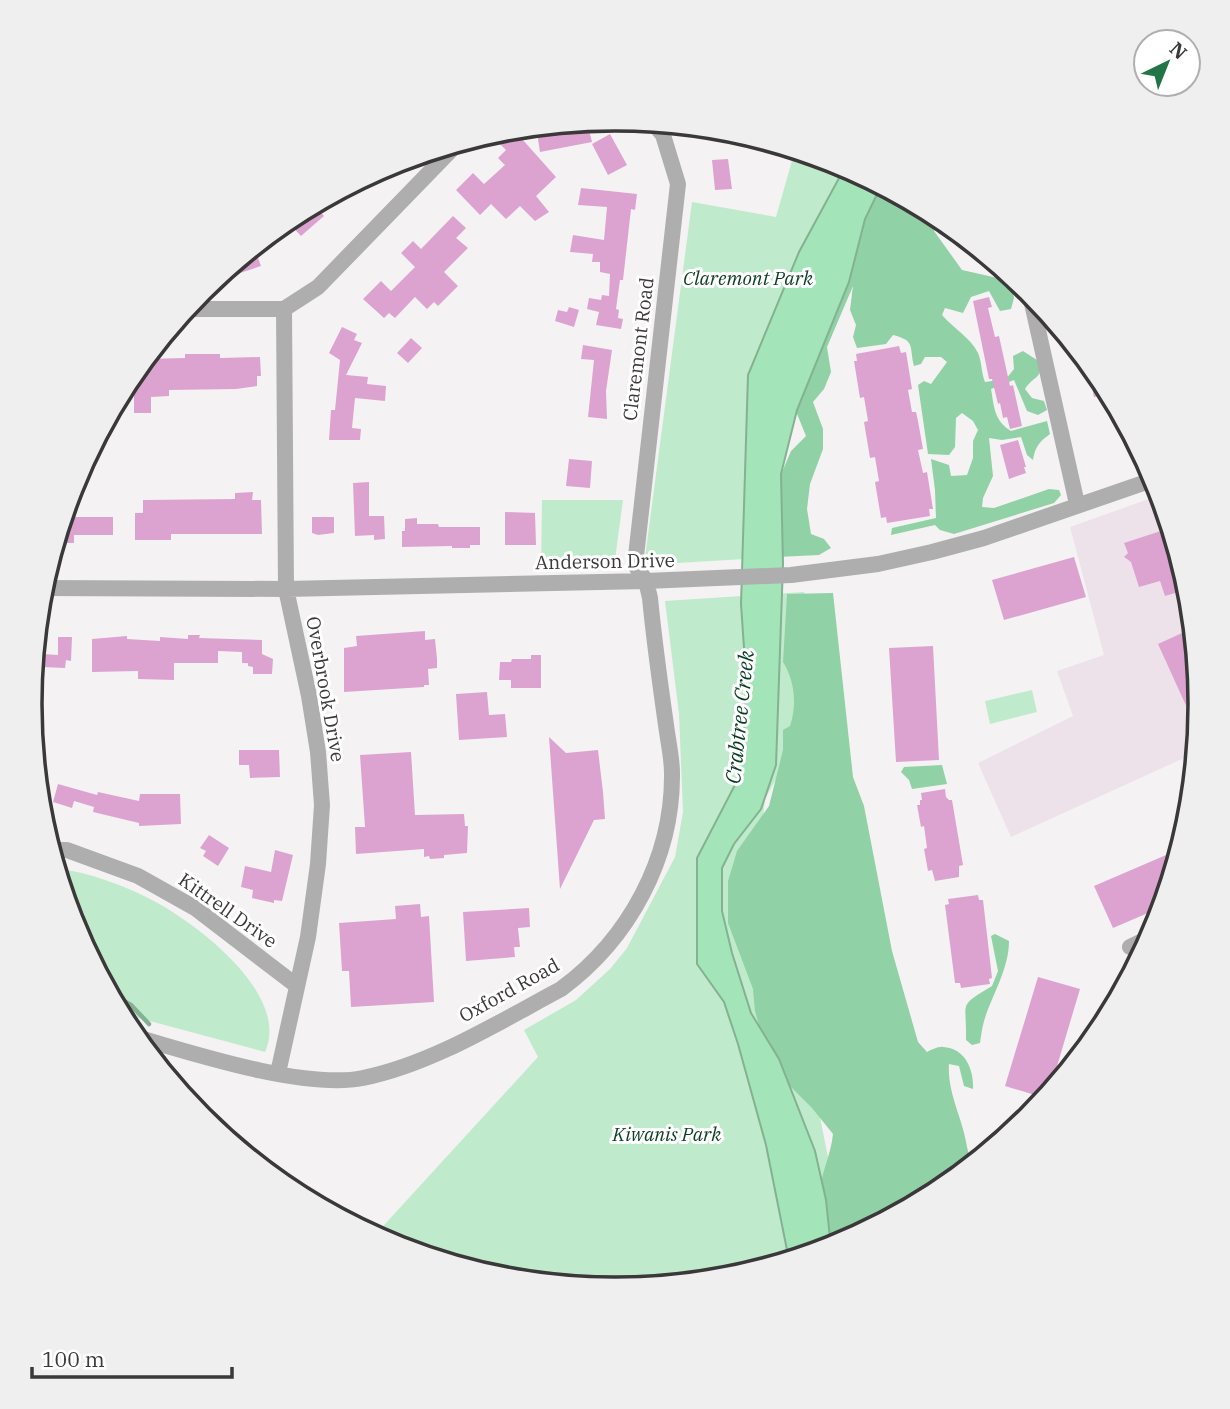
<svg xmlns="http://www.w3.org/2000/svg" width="1230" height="1409" viewBox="0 0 1230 1409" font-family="'IBM Plex Serif',serif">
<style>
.built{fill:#ede2ea}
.green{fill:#bfebcc}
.forest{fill:#90d1a5}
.water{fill:#a3e5b8;stroke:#84b192;stroke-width:2}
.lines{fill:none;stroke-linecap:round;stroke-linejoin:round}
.stream{stroke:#84b192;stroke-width:4.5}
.building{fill:#dda3d0}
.minor{stroke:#afaeaf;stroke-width:16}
.labels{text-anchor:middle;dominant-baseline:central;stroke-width:6;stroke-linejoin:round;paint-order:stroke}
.park-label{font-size:19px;font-style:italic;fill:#0b3e22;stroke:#fff}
.street-label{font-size:19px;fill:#3a3839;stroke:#fff}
.water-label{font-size:21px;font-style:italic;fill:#083c20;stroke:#fff}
.rim{fill:none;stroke:#3a3839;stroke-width:3.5}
</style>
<rect width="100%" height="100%" fill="#f5f2f4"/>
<path class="built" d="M1160,495L1189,591L1200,705L1195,753L1011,837L978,763L1073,716L1057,671L1104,655L1070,527Z"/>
<path class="green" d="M795,150L839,164L867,179L814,283L761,558L644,565L692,202L776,217Z
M542,500H623L614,567L541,570Z
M804,592L814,657L780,772L765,799L762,828L845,1242L729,1279L615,1290L500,1278L391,1245L374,1236L538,1057L524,1030L576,1000L610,969L627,948L675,857L683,812L679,714L665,601Z
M1032,690L1037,712L990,724L985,701Z
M56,868C89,873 122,884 152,900C196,923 291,994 265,1052L120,1013L74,928Z"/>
<path class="forest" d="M870,180L942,219L934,231L962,270L1002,279L1012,287L1014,298L1011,309L1000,311L989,291L971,297L963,313L945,308L942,315C954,329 970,337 978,353C982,362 981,372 985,382L1006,379L1014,369L1013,356L1023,351L1040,362C1042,380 1034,375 1025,389L1032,398L1044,401L1047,410L1038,415L1027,411L1014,380L991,389C994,406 994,421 1011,431L1047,421L1050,434C1039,442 1035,447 1033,460L1027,455L1021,437L1002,440L989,438L993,476L983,498L982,507L994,508L1049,489L1059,490L1061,495L1054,503L954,534L940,530L935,525L891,535L892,528L936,518L935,490L931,459L949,465L951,476L967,475L973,458V441L978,430L973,421L962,413L956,418L955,447L949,455L928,454L918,385L924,381L931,384L947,362L941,357H925L921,364L914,366C909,346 916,341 893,335L886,344L857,348L853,337L856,325L850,310L853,286L827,347L831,372L824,389L813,402L823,429V449L810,484L807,509L811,534L824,539L831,548L819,555L777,557V484L791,451L806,436L795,409Z
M833,593L853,777L864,806L892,951L918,1042L927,1052C931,1050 939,1046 943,1047C966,1048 974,1071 973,1089L964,1086L959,1066L949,1064C947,1093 963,1119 967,1147C968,1151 970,1159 969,1163C964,1185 862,1233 839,1245L828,1249C825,1231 819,1211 820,1194C820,1174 831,1156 833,1134L812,1108L784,1080L763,1039L755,1011L753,989L728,923V881L737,851L769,806L783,750V730L790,726C797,706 795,681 783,662L787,594Z
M942,765L947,784L912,789L909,780L901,772L904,767Z
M995,934L1009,941C1009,969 992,995 984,1021C982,1028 981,1036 980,1043L972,1045L966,1040C967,1001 957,1007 992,986L998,971L991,936Z"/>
<path class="water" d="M845,167L881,186L865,219L849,282L797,410L781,474L783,564L776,765L761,809L734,844L722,868V911L732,953L751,1013L779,1059L815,1151L826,1200L831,1248L789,1260L766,1145L738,1044L724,1002L697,964V858L736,783L744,734L746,677L741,604L748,375L799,252Z"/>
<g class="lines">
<path class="stream" d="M108,992L131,1005L149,1024
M164,1058L165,1074"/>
</g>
<path class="building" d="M587,122L592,142L540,152L536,127Z
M514,130L556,177L536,196L549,212L535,221L520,206L506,219L491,204L480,215L456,190L473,173L484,184L505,165L498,158L506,150L499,143Z
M610,134L627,165L608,175L592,144Z
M728,159L732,189L715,190L712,160Z
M581,188L637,194L635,210L631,209L623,280H620L616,309L619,310L618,318L623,319L621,329L596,325L599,312L587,309L589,298L601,300L602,295L609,296L610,274L600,272V262H592L593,254L570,252L573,235L604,240L607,207L578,205Z
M314,205L324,216L301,236L287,221Z
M453,216L466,228L456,238L468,248L444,272L458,286L438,306L434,302L427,309L415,297L395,318L389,313L384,318L363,299L381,281L391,291L415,267L401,253L413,241L421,249Z
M944,221L978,249L976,253L938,233Z
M254,247L261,266L213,282V281Z
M989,297L992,307L988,308L995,337L999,336L1010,386L1013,385L1022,426L1010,429L1007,417L1003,418L1000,403L998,404L992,379H989L973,301Z
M569,307L579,310L574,327L555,321L558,310L567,312Z
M342,327L357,334L354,340L362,343L346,375L368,377L367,384L386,386L385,401L355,398L352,428L361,429L360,440H329L331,410H335L340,360L329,353Z
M411,338L422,348L408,363L397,353Z
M583,345L612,350L606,391L607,419L588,417L594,360L581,359Z
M899,346L901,353L906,352L912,389L908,390L912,412H916L918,421L923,449L918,450L923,473L927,472L933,509H929L930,516L887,523L886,517L881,518L875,482L879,481L875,457L870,458L864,422L868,421L864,397L860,398L854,361H857L856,354Z
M185,354H220V358L260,357L261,376H257V386L236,389L169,390V396L151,397V413H134V372L145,359L185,358Z
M1086,360L1102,380L1109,394L1094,397Z
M1018,440L1026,467H1024L1026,473L1009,479L1000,445Z
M569,459L592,461L590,488L566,486Z
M369,482V516H384L385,539L374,540V535L355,536L353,483Z
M253,492L252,500H261L262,534H171V540H135V513H143V500L235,499V493Z
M65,512H74V517H113V535H74V543H55Z
M505,512L535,513L536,545H505Z
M312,517H334V533L318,535L312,533Z
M417,518V524H438L439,527H480V545H470V548H452V546L402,547V531H405V519Z
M1170,528L1184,573L1180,574L1185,590L1165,596L1160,581L1139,587L1131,562L1124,557L1128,553L1124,543Z
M1074,557L1086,597L1004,620L992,580Z
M1193,628L1200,705L1198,732L1158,644Z
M425,631V640L435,639L437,659V668L428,669L429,685H424V687L344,692V648L357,646L356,636Z
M188,635H200L199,638L262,640V654L273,659L272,674H253V667L248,666V663H242V652L218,651V663H174V680L138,679V671L92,672V639L127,636V639L160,641V637L188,639Z
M58,637H72L71,661L66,660L65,668L42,667L43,654L58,655Z
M933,646L939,760L896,762L889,648Z
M531,655H541V688H511V680H499L500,662H511L512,659H531Z
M487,692L489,715L505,714L507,737L459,740L456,694Z
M549,737L566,753L598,750L603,792L605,819L594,820L560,889Z
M239,750H279L280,777L250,778L249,765H239Z
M411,752L415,815L464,814L465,826H468L467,853L444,855V858L430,859L429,856L424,857V849L356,854L355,827H365L360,755Z
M58,784L97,795L98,792L139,801L140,794H180L181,824L139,826V823L93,812L94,807L74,801L72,808L53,802Z
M945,789L946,797L949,800H952L963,865L959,866V877L935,881L932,870L928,871L924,849L927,848L924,826L921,827L917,805H920V800H922L921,793Z
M209,835L229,848L218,866L203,856L206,851L200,848Z
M1180,849L1162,907L1113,928L1094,886Z
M275,850L293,855L282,901L274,900V903L252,898L253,890L241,887L245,866L271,872Z
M978,895L979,900H983L992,978L989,979L990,984L961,988L960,983H955L945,905L949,904L948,899Z
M420,904L421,917L429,916L434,1002L351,1007L349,971H342L339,923L396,919L395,906Z
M529,908L530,927L518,928L520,947H514L515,957L466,961L463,912Z
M1038,977L1080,989L1049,1093L1045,1098L1005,1086Z"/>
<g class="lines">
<path class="minor" d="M1029,290L1077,504
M186,309H284L318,287L457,144
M42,588L286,589L646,581L791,575L878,564L932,552L984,538L1155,479
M50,850H67L138,876L195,908L297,986
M1130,947L1151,937
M133,1036C191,1053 305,1090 363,1078C432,1064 499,1022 561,989C629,939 673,858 672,773C672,758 668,741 666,725C660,683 654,640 650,598L646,581L635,565L678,184L663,135L653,123
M278,1073L308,937L318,864L322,805L318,752L309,696L286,589L284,309"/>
</g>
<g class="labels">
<g class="park-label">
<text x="748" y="278">Claremont Park</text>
<text x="667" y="1134">Kiwanis Park</text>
</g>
<g class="street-label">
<text transform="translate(638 349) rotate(-83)">Claremont Road</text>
<text transform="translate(605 561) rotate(-1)">Anderson Drive</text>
<text transform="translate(326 689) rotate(80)">Overbrook Drive</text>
<text transform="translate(228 910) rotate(35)">Kittrell Drive</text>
<text transform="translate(509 990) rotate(-29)">Oxford Road</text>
</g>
<g class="water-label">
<text transform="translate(739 717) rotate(-84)">Crabtree Creek</text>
</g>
</g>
<path d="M0 0H1230V1409H0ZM42 704a573 573 0 1 1 1146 0a573 573 0 1 1-1146 0Z" fill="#efefef" fill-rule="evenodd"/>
<path class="rim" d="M42 704a573 573 0 1 1 1146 0a573 573 0 1 1-1146 0Z"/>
<g transform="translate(1167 63) rotate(43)"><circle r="33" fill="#ffffff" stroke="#b0afb0" stroke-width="2"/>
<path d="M0-5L12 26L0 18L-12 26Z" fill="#227546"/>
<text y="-10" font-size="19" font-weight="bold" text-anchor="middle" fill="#3a3839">N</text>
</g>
<path d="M32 1367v10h200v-10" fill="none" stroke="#3a3839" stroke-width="3.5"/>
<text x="42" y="1367" font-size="21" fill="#3a3839" stroke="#ffffff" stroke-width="5" paint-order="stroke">100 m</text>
</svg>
